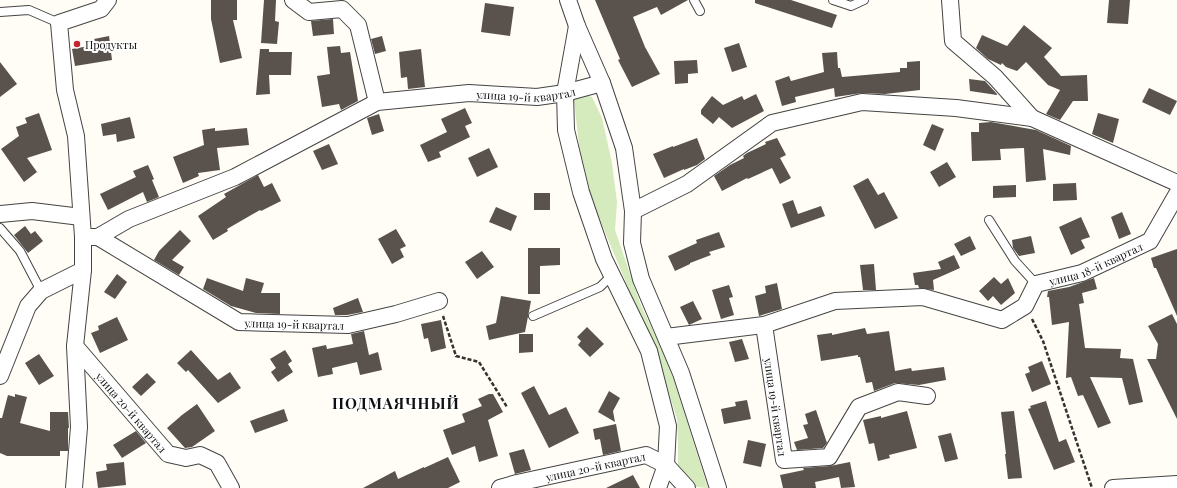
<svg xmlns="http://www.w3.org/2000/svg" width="1177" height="488" viewBox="0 0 1177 488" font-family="'Playfair Display',serif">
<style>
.green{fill:#d5ebbd}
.building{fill:#5a524d}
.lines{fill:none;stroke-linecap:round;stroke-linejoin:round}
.service-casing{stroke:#444;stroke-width:10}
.minor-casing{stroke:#444;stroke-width:18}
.path{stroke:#333;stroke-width:2.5;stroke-dasharray:4 2;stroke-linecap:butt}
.service{stroke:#fff;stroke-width:8}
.minor{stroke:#fff;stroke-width:16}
.poi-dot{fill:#c4262e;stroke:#fff;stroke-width:1.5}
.labels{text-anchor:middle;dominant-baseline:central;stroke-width:4;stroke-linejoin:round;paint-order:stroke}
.poi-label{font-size:11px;fill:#111;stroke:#fff;text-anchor:start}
.street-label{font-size:11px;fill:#111;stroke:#fff}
.district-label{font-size:15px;font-weight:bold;letter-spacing:1px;fill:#111;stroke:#fff}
</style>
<rect width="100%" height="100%" fill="#fffdf5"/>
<path class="green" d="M580,94L592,97L602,118L612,163L617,202L615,230L640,303L669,365L708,488L696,487L678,470V444L677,419L661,367L593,203L580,154L574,100Z"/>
<path class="building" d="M211,0H237V20H233L242,58L220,63L211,19Z
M264,0H276L275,21L279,22L277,44L261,43Z
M595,0H688L661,15L657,7L633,17L645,47L660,74L632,87L618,60L620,59Z
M755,0H791L837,15L832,28L755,3Z
M1109,0H1130L1128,24L1107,23Z
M485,3L514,7L510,36L481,32Z
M333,19L334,34L313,36L311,21Z
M1024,25L1052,48L1044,57L1061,76L1087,75L1088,101H1073L1060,120L1046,114L1060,90L1048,85L1026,62L1017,71L1006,67L1002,63L1001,65L988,59L976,48L982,35L1007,46Z
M109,36L112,60L75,66L72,49L95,45L94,39Z
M382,36L386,51L375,54L371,39Z
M739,43L747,67L732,72L724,48Z
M340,46L341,53L350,52L358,101L341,110L339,104L322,107L317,76L330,74L327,47Z
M260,49H269V52H292L291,75H269L270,94L256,95Z
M421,49L425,87L408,89L407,77L401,78L399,52Z
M837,52L838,68H840L842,77L900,72V68H907V62L920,61V90L885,94L862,93L835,97L834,88L795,97L796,102L782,106L775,81L789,76L791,81L824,72L822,53Z
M697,60L698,73L688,74V83L675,84L674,61Z
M0,62L17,84L0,97Z
M969,79L985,81L997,94V95L970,91Z
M1149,88L1177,101L1170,115L1142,102Z
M756,94L764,111L732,128L719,117L713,124L701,114V110L712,96L723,105L742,96L744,100Z
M465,108L472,123L465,126L470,137L439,152L441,157L428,162L420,145L447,132L441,119Z
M39,113L52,150L27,158L37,172L24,182L1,149L19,136L16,127L27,123L25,118Z
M1098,113L1119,119L1113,143L1092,134Z
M379,114L384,131L372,135L367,118Z
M130,117L135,138L117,142L116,134L103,136L101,124Z
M991,122L1036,130L1071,146L1070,155L1043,149L1046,180L1026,182L1024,148L1000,149L1001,160L972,161L971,132H979V123Z
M932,124L944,129L935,151L923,145Z
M215,128V131L247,128L249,145L217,148L220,170L198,173L199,176L183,183L173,157L204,145L202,130Z
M697,138L705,159L697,165L684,170V169L664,178L653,154L673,146V147Z
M777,138L786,155L780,158L791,178L780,184L772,168L748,179L747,178L722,191L714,176L730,165L744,158L743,156L747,153L766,144L765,142Z
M329,144L338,164L322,170L313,151Z
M489,148L498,167L477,177L468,158Z
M947,162L956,177L939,187L930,172Z
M148,165L154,179L152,180L159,197L147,202L143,192L108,210L100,194L136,177L133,171Z
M258,175L264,187L272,183L281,201L261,211L260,210L227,229L228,231L213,240L198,216L226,197L224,194Z
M868,178L878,195L884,192L898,218L875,229L853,186Z
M1076,183L1077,200L1053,201V184Z
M1016,185V197L993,198V186Z
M534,193H550V210H534Z
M793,200L798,214L821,206L825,216L791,228L782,204Z
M496,207L517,216L511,231L489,222Z
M1122,212L1131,234L1119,239L1111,217Z
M1081,217L1090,237L1081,240L1085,248L1071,255L1059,227Z
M25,226L31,234L35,231L43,241L28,253L14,235Z
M396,229L406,246L400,249L404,257L392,264L378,239Z
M180,230L191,241L172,260L184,267L179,275L154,260L159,251Z
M719,232L725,247L709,252L711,255L690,263V264L675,271L668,256L697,243L696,240Z
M970,236L976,249L961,256L954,244Z
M1031,236L1035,253L1019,256L1013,248L1012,240Z
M528,248H560V265L540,266V294H528Z
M1177,249V316L1156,268H1154L1151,258Z
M482,251L494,267L477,279L465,262Z
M954,255L960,268L933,280L934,290L919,288L918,285H915L913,273L941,269L938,262Z
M874,264L876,290H863L860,265Z
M117,274L127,282L115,299L104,292Z
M994,277L1001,284L1008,278L1015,293L1001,305L993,296L988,301L979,291Z
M207,278L243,291L246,278L264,283L261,293H280V314L256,313L231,306L203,289Z
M1094,278L1097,289L1082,293L1084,303L1079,304L1085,348L1121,349L1120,358L1133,359L1143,402L1129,405L1122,378L1090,377L1111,423L1098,428L1083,395L1078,396L1071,377L1066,378L1069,322L1052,325L1049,297H1047L1048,291L1069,287Z
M777,283L782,309L759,316L755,296L766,293L765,286Z
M729,285L733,297L729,298L734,315L721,319L712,290Z
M501,296L531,301L525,332L489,340L486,326L496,323Z
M358,298L363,312L347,315H335L333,308Z
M693,301L702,319L689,325L680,307Z
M1172,314L1177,324V419L1147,359H1156L1158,344L1148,326Z
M117,317L128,340L100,353L91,333L99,330L98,326Z
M441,320L446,348L431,352L428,338L424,339L421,324Z
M587,327L604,344L590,357L578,345L581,341L577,337Z
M865,328L867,334L889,331L895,371L911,368L912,371L944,367L946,380L919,385L895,383L874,391L872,382L866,383L860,357H858V355L821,361L817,335L832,333V335Z
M364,331L369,355L378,352L382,370L360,375L357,362L332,368L333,374L318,377L312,348L326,345L327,349L353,344L351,334Z
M519,334H533V352L519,353Z
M742,339L749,359L735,362L729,342Z
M191,350L218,380L230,372L241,388L218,403L188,370L186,372L177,363Z
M285,350L292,361L288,364L293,372L278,382L271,372L276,368L270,359Z
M39,354L54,376L39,385L25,363Z
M1042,361L1051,384L1032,392L1025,374L1030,372L1028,367Z
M147,373L156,382L141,396L132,387Z
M534,386L549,415L566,407L579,433L549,448L521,393Z
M609,391L620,398L613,411L615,422L598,412Z
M15,394L27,397L20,423L50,431V412H68L69,428H68V451H60V456H7L0,453V418H2L8,395L15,397Z
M489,394H493L503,412L488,420L498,456L479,462L475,446L452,455L443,430L465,422L462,414L482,406L478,399Z
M747,400L751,419L724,424L721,409L736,406L735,402Z
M1046,401L1059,442L1066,439L1075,462L1054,470L1028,409L1031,408L1030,406Z
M197,404L215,431L192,447L185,448L167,428L182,415Z
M284,409L288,421L255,433L250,421Z
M816,410L827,443L823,448L797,450L794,442L808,438L803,425L808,424L805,414Z
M907,411L917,448L889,455L890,458L878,461L874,443L869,444L863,420L881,416V418Z
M1014,411L1022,478L1008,479L1005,454H1006L1001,412Z
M616,424L621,451L603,455L600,439L595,440L593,429Z
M136,431L146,443L122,458L113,445Z
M951,433L958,459L945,462L938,436Z
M748,440L766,444L761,467L743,463Z
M524,449L531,470L515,474L509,453Z
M448,457L460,482L448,488H363L395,471L398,479L424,467V468Z
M124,462L126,485L98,488L96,472L107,470L106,464Z
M850,462L855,487L841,488L839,477L815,482L816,488H783L780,475L804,470L803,468L830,466Z
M633,475L640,488H606Z"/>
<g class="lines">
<defs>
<path id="service" d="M694,0L700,11
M833,0L851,6L864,0
M0,12L29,10L59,23
M989,220L1015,261L1036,284
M0,228L20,251L41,291
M533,316L600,287L611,276"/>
<g id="minor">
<path d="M293,0L309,12L342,9L358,25L377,102"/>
<path d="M568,0L577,26L602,83L624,148L633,211L632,243L641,279L681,373L718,488"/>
<path d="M950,0L953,41L995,77L1032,118"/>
<path d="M577,26L565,93L566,130L581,192L604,259L649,351L655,375L668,426L666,465L658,488"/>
<path d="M633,211L687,184L772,123L862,102L956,108L1032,118L1177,183"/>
<path d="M0,214L32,211L81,217"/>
<path id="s1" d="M89,237H98L239,322L348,325L396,314L439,301"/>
<path id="s2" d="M98,237L129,219L235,177L377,102L469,93L537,97L565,93L602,83"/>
<path id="s3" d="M764,325L784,460L829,457L859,407L898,392L927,396"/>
<path id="s4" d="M666,337L764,325L835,301L923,297L1002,320L1025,306L1036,284L1082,273L1150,241L1177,194"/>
<path id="s5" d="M75,346L168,454L186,458L200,455L217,463L231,488"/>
<path d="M0,376L28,306L41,291L83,270"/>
<path d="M74,488L79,427L75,346L83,270V237L76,136L65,90L59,23L101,9L108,0"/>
<path id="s6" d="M500,488L517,483L646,455L666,465L687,488"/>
<path d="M1113,488L1177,484"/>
</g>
</defs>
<use href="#service" class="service-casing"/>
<use href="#minor" class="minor-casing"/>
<path class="path" d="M443,316L456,356L479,362L507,407
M1032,319L1043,341L1092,488"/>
<use href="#service" class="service"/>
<use href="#minor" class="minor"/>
</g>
<circle class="poi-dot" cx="77" cy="44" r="4"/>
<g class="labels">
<g class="poi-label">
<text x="85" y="44">Продукты</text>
</g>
<g class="street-label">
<text stroke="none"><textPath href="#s2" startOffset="460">улица 19-й квартал</textPath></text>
<text stroke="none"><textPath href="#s4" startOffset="459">улица 18-й квартал</textPath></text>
<text stroke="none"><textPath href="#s1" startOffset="229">улица 19-й квартал</textPath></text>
<text stroke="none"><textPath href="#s3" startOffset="83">улица 19-й квартал</textPath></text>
<text stroke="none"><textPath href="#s5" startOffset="87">улица 20-й квартал</textPath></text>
<text stroke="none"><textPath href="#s6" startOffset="98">улица 20-й квартал</textPath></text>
</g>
<g class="district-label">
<text x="396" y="403">ПОДМАЯЧНЫЙ</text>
</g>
</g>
</svg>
